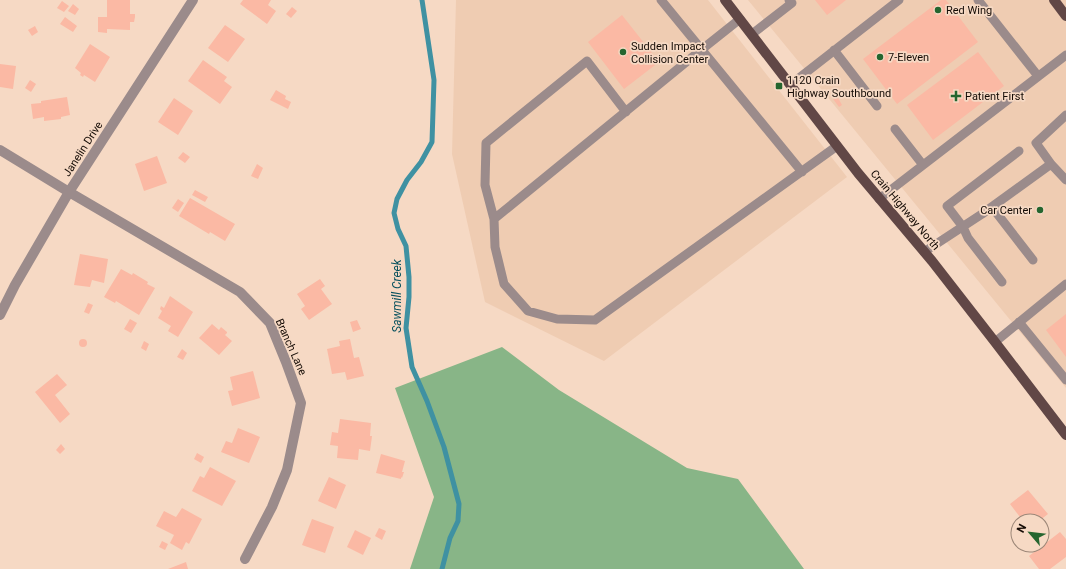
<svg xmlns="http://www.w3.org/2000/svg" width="1066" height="569" viewBox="0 0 1066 569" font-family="Roboto,sans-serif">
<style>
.built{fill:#efccb2}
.forest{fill:#88b587}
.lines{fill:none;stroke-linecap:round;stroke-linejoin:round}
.stream{stroke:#3f91a2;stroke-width:5}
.building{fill:#fbb9a4}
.service{stroke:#9b8b8b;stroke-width:9}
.minor{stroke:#9b8b8b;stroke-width:10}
.primary{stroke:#614746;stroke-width:10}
.poi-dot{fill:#25652f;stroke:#f6d9c4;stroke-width:1.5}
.labels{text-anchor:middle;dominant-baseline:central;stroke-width:3.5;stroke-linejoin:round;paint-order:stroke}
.poi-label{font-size:11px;fill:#140b05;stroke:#f6d9c4;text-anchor:start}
.street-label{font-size:11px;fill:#140b05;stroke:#f6d9c4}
.water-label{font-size:12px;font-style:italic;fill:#06505d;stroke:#f6d9c4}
</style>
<rect width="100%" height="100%" fill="#f6d9c4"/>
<path class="built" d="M456,0H708L847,177L604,361L485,302L452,154Z
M748,0H1066V388Z"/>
<path class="forest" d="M502,347L559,390L687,468L738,479L804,569H410L434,497L395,388Z"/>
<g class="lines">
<path class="stream" d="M422,0L434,80L432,142L421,162L407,180L397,199L394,213L398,229L406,246L409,277V297L406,328L412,367L427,401L444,447L459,504L458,521L450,538L442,569"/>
</g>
<path class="building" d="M107,0H130V14H135V17L134,22H130V30L107,29V33L98,32V17H107Z
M243,0H271L268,5L276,11L267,24L240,4Z
M815,0H846L827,15Z
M941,0H946L978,42L897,104L863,59Z
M62,1L69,6L64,12L57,8Z
M73,4L79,9L75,15L68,11Z
M292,7L297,11L291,18L286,14Z
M622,15L659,62L624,89L588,42Z
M65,17L77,26L73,32L60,24Z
M225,25L245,39L228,62L208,48Z
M35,26L38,32L32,36L28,30Z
M90,44L110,57L95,82L84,75L83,77L80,75L81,73L75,68Z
M978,52L1004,86L933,140L907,105Z
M203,60L227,77L224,81L232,87L220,104L188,81Z
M0,64L16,66L13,89L0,87Z
M30,80L36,84L31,92L25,88Z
M276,90L286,96L285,99L291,102L288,109L270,100Z
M837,96L842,105L839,107L833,99Z
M67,97L70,115L61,117V119L44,121V117L33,119L31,104L41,103V101Z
M174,98L193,111L178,135L158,122Z
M183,152L190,157L185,163L178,158Z
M157,156L167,183L144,191L135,164Z
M257,164L263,168L258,179L251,176Z
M195,190L208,197L205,202L192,195Z
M190,198L235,224L225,241L210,232L209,234L179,216Z
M178,199L184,203L178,212L172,208Z
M80,254L108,259L104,283L92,280L90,287L74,285Z
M121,269L132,275L133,273L148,282L147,284L155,288L139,315L116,301L115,303L104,297Z
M320,279L325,286L321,289L332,304L309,320L301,309L305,306L297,294Z
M170,296L193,312L178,337L168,331L171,326L158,318L162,311L160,309L161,306L164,308Z
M88,303L93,305L89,314L84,312Z
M1066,314V357L1046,330Z
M130,319L137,323L131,333L124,329Z
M357,320L361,329L353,332L350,322Z
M212,324L219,330L221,327L227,332V333L225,335L232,341L219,355L199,338Z
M350,339L354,358L359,357L364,376L347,380L345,372L332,374L327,349L340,346L339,341Z
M79 343a4 4 0 1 1 8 0a4 4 0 1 1-8 0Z
M144,341L149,344L146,351L141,348Z
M182,349L187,353L183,360L177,357Z
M253,371L260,398L232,406L228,391L233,390L230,377Z
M57,374L67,385L55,395L70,414L60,423L35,392Z
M340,419L371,423L370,436H372L370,451L359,449L358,460L337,458L338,446L330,445L332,432L338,433Z
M238,428L260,437L249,463L221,452L226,441L232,443Z
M61,444L65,449L60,454L56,450Z
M197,453L204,457L201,463L194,459Z
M381,454L405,461L402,472H404L402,478L401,477V479L376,473Z
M210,467L236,481L222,506L192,491L200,476L204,478Z
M329,477L346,485L336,509L318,501Z
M1028,490L1048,514L1039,521H1023L1010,504Z
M182,508L202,519L189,544L186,542L182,550L170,543L174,535L156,526L164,511L176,517Z
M312,519L334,527L325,553L302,545Z
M379,528L386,531L382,540L375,536Z
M355,530L371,538L363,555L347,547Z
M1060,532L1066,539V557L1050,569H1039L1029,556Z
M162,541L168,544L165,550L159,547Z
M186,562L188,569H168Z"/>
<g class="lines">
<path class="service" d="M661,0L802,172
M978,0L1038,76
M740,19L701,50L494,219L495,247L504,284L528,311L557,319L595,320L837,146
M752,34L792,3L789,0
M834,50L877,106
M790,85L899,0
M1066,115L1036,143L1051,164L1066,180
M895,129L923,165
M879,199L1066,55
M992,207L1033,260
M494,219L485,185L486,143L587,61L626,112
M924,252L982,214L1051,164
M1002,282L968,238L963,227L947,206L1019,151
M1019,322L1066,380
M995,342L1066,284"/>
<path class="minor" d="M0,150L69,192L240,292L270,323L286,362L301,403L287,470L272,507L245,559
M0,315L15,285L69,192L193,0"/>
<path class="primary" d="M725,0L858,173L932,261L995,342L1066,435
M1054,0L1066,16"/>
</g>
<g class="poi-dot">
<circle cx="938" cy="10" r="4"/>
<circle cx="623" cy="52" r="4"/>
<circle cx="880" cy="57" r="4"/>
<rect x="775" y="82" width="8" height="8" rx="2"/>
<path d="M954 90h4v4h4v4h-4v4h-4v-4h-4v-4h4z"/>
<circle cx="1040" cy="210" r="4"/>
</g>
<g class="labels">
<g class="poi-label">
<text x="946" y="10">Red Wing</text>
<text x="631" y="46">Sudden Impact<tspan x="631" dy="13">Collision Center</tspan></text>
<text x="888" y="57">7-Eleven</text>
<text x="787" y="80">1120 Crain<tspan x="787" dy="13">Highway Southbound</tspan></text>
<text x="965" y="96">Patient First</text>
<text x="1032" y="210" text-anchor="end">Car Center</text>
</g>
<g class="street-label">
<text transform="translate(83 149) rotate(-57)">Janelin Drive</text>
<text transform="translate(905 210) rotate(50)">Crain Highway North</text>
<text transform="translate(291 347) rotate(66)">Branch Lane</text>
</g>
<g class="water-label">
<text transform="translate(397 296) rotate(-90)">Sawmill Creek</text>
</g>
</g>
<g transform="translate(1030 533) rotate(298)"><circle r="19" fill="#f6d9c4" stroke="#9c8778"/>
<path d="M0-3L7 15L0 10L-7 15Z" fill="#25652f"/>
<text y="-6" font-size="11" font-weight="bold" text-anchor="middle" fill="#140b05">N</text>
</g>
</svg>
